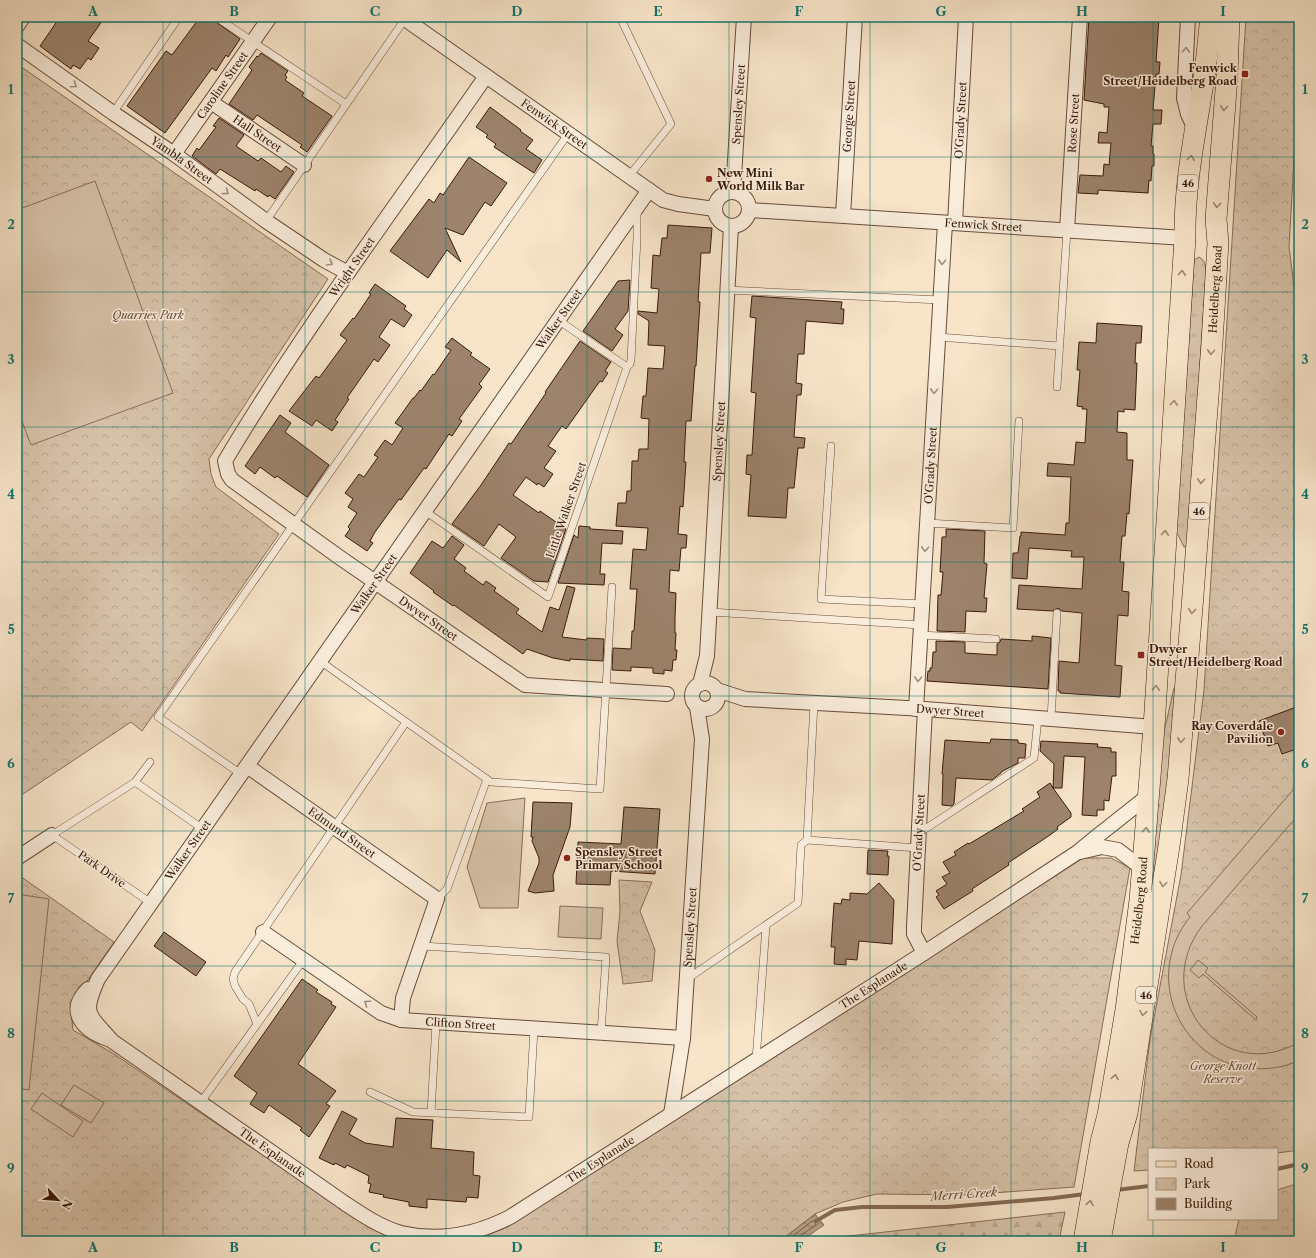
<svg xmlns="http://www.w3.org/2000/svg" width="1316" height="1258" viewBox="0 0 1316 1258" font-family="'Libre Caslon Text',serif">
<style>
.grass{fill:url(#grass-tufts);stroke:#896e5a}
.forest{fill:url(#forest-firs);stroke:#896e5a}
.park{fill:url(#park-crowns);stroke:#896e5a}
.pitch{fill:#d7c2a9;stroke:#896e5a}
.water{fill:url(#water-waves);stroke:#856a56}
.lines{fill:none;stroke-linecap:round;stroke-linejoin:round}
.shore{stroke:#795c49;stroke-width:1}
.stream{stroke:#856a56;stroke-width:4}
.building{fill:#9d836d;stroke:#3b1a0a}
.service-casing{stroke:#6a4c3a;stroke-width:8}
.minor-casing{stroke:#6a4c3a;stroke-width:16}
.primary-casing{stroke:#3b1a0a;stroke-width:22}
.service{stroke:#faeddc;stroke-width:7}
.minor{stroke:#faeddc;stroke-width:14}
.primary{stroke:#f7e4c9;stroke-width:21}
.oneway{stroke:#a48e7e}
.oneway2{stroke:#a28973}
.grid{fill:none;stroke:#0f766e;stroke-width:1;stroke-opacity:0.55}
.poi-dot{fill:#8f2418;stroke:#faeddc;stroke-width:1.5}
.labels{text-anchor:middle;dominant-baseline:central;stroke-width:3;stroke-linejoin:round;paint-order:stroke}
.shield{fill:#faeddc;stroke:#745949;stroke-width:1}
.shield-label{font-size:10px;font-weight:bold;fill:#3b1a0a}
.poi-label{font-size:11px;font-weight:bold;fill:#3b1a0a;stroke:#faeddc;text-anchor:start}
.street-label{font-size:11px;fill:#3b1a0a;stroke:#faeddc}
.park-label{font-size:11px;font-style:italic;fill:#6a4c3a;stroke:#faeddc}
.water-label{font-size:12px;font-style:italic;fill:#664936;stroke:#faeddc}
.neatline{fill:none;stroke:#0f766e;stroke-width:1.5}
.grid-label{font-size:13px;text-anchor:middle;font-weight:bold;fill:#0f766e}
</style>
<defs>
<pattern id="grass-tufts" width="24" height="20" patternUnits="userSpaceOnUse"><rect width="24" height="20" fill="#d7c2a9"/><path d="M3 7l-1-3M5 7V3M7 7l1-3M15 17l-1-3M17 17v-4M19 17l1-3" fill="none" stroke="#b9a690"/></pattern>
<pattern id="forest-firs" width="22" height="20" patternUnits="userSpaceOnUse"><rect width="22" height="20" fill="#d7c2a9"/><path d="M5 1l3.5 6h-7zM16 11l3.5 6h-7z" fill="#b9a690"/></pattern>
<pattern id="park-crowns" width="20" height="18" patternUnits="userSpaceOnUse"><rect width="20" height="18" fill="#d7c2a9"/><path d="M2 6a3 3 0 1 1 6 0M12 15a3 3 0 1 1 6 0" fill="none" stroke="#b9a690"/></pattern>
<pattern id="water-waves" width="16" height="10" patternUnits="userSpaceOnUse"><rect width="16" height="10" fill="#b79f88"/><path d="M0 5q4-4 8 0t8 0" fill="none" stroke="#96816d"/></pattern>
</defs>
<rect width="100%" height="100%" fill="#f7e4c9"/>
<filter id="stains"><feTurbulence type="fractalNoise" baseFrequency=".005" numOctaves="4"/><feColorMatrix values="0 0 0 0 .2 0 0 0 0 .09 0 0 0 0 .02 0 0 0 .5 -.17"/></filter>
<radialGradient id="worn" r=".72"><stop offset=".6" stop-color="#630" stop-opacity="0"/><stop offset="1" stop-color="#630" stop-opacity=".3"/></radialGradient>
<path class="grass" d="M1199,257C1205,260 1206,266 1206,273L1188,546L1184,547L1176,531L1194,260Z
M1178,686L1169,789L1154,892L1149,894L1163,736L1174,688Z"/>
<path class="forest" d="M1065,1212L1059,1241H826L831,1238Z"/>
<path class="park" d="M1246,17H1299V134L1295,143L1289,247L1299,326V1150L1277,1153V1149H1149V1170L1134,1171L1150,1039L1181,875L1204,690Z
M17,64L328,279L209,459L211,474L216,487L279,534L142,731L131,722L17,798Z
M1083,858H1111L1130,868L1074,1187L966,1195L877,1194L843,1202L815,1214L780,1241H462L509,1224Z
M17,874L114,942L85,984L70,1002L73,1030L114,1054L370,1228L399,1241H17Z
M619,880L652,882L640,911L655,950L652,981L623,984L617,941L620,912Z
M1299,1183V1241H1234L1239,1219H1277V1190Z"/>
<path class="pitch" d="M95,181L173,393L31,445L17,408V210Z
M1299,783V814L1202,926C1148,998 1224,1086 1299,1042V1060C1284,1068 1266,1070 1249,1068C1193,1062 1157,1005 1172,952C1175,939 1182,927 1190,917L1187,913Z
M525,798L518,908H480L467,867L487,803Z
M17,894L49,899L29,1090L17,1088Z
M560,906L603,908L601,939L558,937Z
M1198,960L1208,968L1205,972L1257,1017L1256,1020L1203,974L1199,978L1190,970Z
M74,1085L104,1103L91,1123L61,1105Z
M42,1093L83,1121L73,1137L31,1109Z"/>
<path class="water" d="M815,1214L824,1225L801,1241H780Z"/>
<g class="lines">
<path class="shore" d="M787,1241L812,1221H815L816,1225L800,1236L799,1241"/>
<path class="stream" d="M1277,1169L1299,1164
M1116,1190L1149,1186
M816,1221L835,1210L862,1207H947L1054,1198L1085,1194"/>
</g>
<path class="building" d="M60,17H105L88,41L99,48L91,60L88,58L80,69L73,65L71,69L40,46Z
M200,17H209L240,39L228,57L226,55L216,71L212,68L165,133L127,106L166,51L172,55Z
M1089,17H1159L1156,62H1160L1159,74H1156L1153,110H1162L1161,124H1153L1151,146H1153V154H1154V166H1152L1151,181L1149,180L1148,193L1098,190V194L1078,193L1080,175L1103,176L1104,164L1109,165L1111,143H1098L1099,132L1107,133L1109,107H1104V104L1084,100Z
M261,53L288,71L285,75L287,77L285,80L304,93L302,96L332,116L307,152L300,147L302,145L257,115L253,120L229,104L252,70L249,67L257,56L258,57Z
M490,107L521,130L520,131L533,140L526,149L542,160L534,173L494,147L496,144L486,137L488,135L476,127Z
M219,118L243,134L244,135L236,146L258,161L261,158L281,172L286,166L294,172L275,199L269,195L268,197L256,189L255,191L220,169L216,174L192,156L197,148L199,150L216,127L213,126Z
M469,157L507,183L491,206L485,202L463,235L445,228L461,262L447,250L428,278L390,251L429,199L434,203L440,193L443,195Z
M668,225L712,228L710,253H701L698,302H700L696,366H695L691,421H686L684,462H686L683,507L680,506L678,534L687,535L686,548H681L679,571L670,570L669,592L676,593L675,618V633H676L675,650H677L676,660H673L672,671L664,670V674L653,673V668L631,667V671L612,670L613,648L631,649L632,631H634L637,589H630L633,549L646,550L648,528L616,526L618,503H626L627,491H631L632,461H638L639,449H648L649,419L641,418L643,396H646L648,368L663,369L665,346L648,345L649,321L638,314V311L657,313L659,289L651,288L653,255L660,256L662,238H667Z
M630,280L628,311L615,329L623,335L612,351L583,331L618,281Z
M375,284L406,306L404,309L412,315L404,327L391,319L379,337L390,345L378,362L374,359L347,398L349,399L335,420L338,422L332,431L316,420L312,426L289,411L316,376L319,378L347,340L340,335L353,318L354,319L371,294L369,293Z
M752,296L842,302L841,309H844L843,324L806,321L804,354H798L796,383L802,384L801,395H797L794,437L805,438L804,448H798L794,488H788L786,518L748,516L751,475L746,474L747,455H752L756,393L751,392L756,318L750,317Z
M1097,323L1142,326L1141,343H1136L1135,363H1137L1135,410L1124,409V412L1118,411L1117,432L1127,433V460H1133L1129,514L1127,513L1125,536H1122L1120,562H1124L1122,591L1129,592L1128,616L1118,615L1115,665L1122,666L1120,697L1060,693V691H1058L1059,661L1079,663L1082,613L1062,611L1058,608L1053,611L1017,609L1019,585L1082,589L1084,557H1071L1072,551L1029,548L1027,579L1012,578L1013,553H1018L1020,536H1021V532L1065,535L1066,523H1069L1071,477L1047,476L1048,463L1074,465L1076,442L1085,443L1087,409H1082L1083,407L1077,406L1080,370H1077L1079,342L1096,343Z
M452,338L472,353L470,355L490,369L479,384L482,387L459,419L462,421L452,436L449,434L426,469L424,468L401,500L399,499L375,532L370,541L373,543L367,551L345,536L350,529L348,527L357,513L348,507L353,499L345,493L359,474L364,477L378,457L374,455L385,440L392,445L403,428L395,423L413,398H414L420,390L421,391L433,374L434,375L451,350L445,347Z
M580,341L611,362L605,371L608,373L602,382L600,381L566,429L562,426L548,446L556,451L544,468L553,474L544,487L538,483L537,485L526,477L513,495L539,513L540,511L566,529L548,582L534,581L501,558L516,537L499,524L484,546L452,524L481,485L509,443L511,444L546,393L545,392Z
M280,415L291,423L285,432L329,465L307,497L277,476L275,478L260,467L255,474L245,466Z
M579,526L590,527V529L623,531L622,544L602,543L600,574H605L604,585L558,583L574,535L578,538Z
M946,529L985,531L984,563L987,564L984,598H987L986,612L966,611L965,632L937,631L938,595H941L943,572H940L942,537H946Z
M452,536L464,545L454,559L466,568L464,571L483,585L486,581L496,588L494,591L519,609L516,613L542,632L550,607L559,610L567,586L575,588L562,637L586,640L587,638L604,639L603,661L570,659V661L553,658L527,649L523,654L454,605L453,606L433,592L434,591L410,573L432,541L443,548Z
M1032,636L1051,638L1048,689L927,681L928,671H930V668H932L933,652H936V641L965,642V653L997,655V644L1000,642L1001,639L1032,641Z
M1299,706V748L1282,754L1278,743L1268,746L1259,721Z
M991,739L1018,740V743L1026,744L1025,758H1018V763L1001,772V773L992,780L956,778L954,804L952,806L942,805L943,774H942L945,740L990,743Z
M1041,741L1098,744L1097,747L1111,748V752H1116V776H1112L1109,801L1104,800V810H1097V816L1082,815L1085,757L1064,756L1062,788H1053L1071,813V817L1057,827L1058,829L1050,835L1008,863L1009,865L972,889L973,891L944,909L936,897L939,895L936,891L947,884L942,877L950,873L943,862L956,855L954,852L968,843L969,844L1024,811L1022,809L1040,797L1037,792L1050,783L1053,788L1054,764L1040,751Z
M533,802L572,803L570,827L553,875L554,891L535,893L528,891L539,863V858L532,841L533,837H531Z
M624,807L660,809L655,874L611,871L610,885L576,884L578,842L621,844Z
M868,850L888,851L887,856H889L888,875L867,874Z
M879,883L894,900L892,944L859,941L857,960L846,959V965L834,964L835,947H831L834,903L841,904L842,899L850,900V893L867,894Z
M164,932L206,962L196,976L154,946Z
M302,979L318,990L316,992L332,1002L331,1004L336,1007L298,1064L336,1091L326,1104L330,1106L309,1137L300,1130L302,1128L269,1105L264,1113L250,1104L257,1093L234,1076Z
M342,1111L357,1119L349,1134L365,1143L393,1147L396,1118L433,1120L431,1148L474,1152L473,1175L480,1176L478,1198L467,1197L466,1202L427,1199V1208L409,1206V1202L383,1197L384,1195L369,1192L371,1184L368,1183L369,1176L347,1165L345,1168L335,1163L334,1165L319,1158Z"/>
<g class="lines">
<defs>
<path id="service" d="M216,17L346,104
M620,17L671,124L629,176
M113,113L179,17
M266,221L405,19
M727,290L940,300
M938,337L1059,346
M627,367L630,364L631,360L637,238V210
M1057,387L1067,230
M831,446L821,599L922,604
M425,511L548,597L627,367L558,320
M927,523L1013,528L1019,421
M710,612L921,625
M920,635L996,639
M320,661L491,782L600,789L612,587
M1051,719L1057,613
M241,774L158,717L568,134
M135,782L150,762
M919,833L1034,758L1038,718
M807,840L918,848
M437,899L447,889L487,779
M151,903L52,835L135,782L203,829
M422,946L606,957L601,1033
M687,979L798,903L801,845L807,840L814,703
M257,1024L249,1004L243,999L235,986L233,979L235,972L406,722
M756,1060L766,926
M370,1092L413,1112L529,1117L534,1029
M201,1102L304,959
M431,1113L436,1023"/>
<g id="minor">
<path id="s1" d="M402,17L663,200L678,204L715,209"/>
<path d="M1188,17L1184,98L1188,114L1195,129"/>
<path d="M17,26L23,17"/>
<path id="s2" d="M17,45L113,113L174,154L266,221L324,260L348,273"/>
<path id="s3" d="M486,76C398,204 304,328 225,461L228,474L232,480L339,557L525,685L667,694"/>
<path id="s4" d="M211,102L304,165"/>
<path id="s5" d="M174,154L270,17"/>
<path id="s6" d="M649,190L98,979C82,1015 88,1013 112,1041C173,1083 233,1125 293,1167C310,1179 326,1190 343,1202C361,1214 380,1227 401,1233C440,1242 475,1235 510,1217L924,953L1078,852L1095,838L1148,796"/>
<path id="s7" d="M733,192L744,17"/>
<circle cx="732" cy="209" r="17"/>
<path id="s8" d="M749,210L1185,238"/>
<path id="s9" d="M843,215L855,17"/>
<path id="s10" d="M955,223L966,17"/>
<path id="s11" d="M1067,230L1080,17"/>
<circle cx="705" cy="696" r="13"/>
<path id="s12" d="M700,684L707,656L731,226"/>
<path id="s13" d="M717,690L745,699L925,709L1154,727"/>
<path id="s14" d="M916,709L945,223"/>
<path id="s15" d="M247,766L437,899L403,998L401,1020"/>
<path d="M1080,852L1102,847L1118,850L1143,869"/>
<path d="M17,858L52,835"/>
<path id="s16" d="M263,932L381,1013L401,1020L683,1038"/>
<path id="s17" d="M924,953L914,934V927L925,709"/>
<path d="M88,989C65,1012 84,1031 108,1039"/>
<path id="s18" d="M671,1114L683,1038L702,739L697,707"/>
</g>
<g id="primary">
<path id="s19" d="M1084,1241L1101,1142L1108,1115L1126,1010L1140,900L1154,727L1185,238C1184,179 1198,121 1206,63C1208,47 1209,32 1211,17"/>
<path id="s20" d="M1100,1241L1118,1143L1127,1113L1169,846L1178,779L1193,595L1212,343L1218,243L1216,219L1227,77L1229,17"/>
</g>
</defs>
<use href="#service" class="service-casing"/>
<use href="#minor" class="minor-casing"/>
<use href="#primary" class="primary-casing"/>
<use href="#service" class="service"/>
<use href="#minor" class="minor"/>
<use href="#primary" class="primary"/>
</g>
<defs><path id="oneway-chevron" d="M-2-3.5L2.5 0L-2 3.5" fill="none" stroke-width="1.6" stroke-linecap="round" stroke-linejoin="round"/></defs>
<g class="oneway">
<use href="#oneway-chevron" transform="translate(1186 50) rotate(-87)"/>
<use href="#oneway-chevron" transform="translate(74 85) rotate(35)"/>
<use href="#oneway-chevron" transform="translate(226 192) rotate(36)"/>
<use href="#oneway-chevron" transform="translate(942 262) rotate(93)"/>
<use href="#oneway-chevron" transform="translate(330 263) rotate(30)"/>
<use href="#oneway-chevron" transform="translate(934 391) rotate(93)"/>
<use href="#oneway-chevron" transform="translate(925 549) rotate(93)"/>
<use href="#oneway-chevron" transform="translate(918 679) rotate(93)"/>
<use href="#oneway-chevron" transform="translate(367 1003) rotate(-145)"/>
</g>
<g class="oneway2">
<use href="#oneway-chevron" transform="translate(1224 108) rotate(94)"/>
<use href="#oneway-chevron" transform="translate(1191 158) rotate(-83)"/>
<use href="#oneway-chevron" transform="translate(1217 205) rotate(94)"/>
<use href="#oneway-chevron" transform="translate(1182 273) rotate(-86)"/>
<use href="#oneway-chevron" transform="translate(1211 352) rotate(94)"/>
<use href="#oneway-chevron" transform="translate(1174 403) rotate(-86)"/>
<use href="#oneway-chevron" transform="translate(1201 481) rotate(94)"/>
<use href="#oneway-chevron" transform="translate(1165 533) rotate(-86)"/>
<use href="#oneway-chevron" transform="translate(1192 611) rotate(95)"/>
<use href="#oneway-chevron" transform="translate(1156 688) rotate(-87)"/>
<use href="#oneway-chevron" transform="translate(1181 740) rotate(95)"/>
<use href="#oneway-chevron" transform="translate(1146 830) rotate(-86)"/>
<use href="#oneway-chevron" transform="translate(1163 884) rotate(99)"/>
<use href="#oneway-chevron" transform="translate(1143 1013) rotate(99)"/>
<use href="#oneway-chevron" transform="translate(1115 1077) rotate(-80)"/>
<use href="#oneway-chevron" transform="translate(1090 1203) rotate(-80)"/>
</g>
<path class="grid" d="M163,17V1241M305,17V1241M446,17V1241M587,17V1241M729,17V1241M870,17V1241M1011,17V1241M1153,17V1149M17,157H1299M17,292H1299M17,427H1299M17,562H1299M17,696H1299M17,831H1299M17,966H1299M17,1101H1299M1153,1219V1241"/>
<g class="poi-dot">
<rect x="1241" y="70" width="8" height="8" rx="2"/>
<circle cx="709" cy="179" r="4"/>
<rect x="1137" y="651" width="8" height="8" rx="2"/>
<circle cx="1281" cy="732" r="4"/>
<circle cx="567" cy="858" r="4"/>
</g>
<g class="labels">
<g class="shield">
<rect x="1178" y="175" width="20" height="16" rx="3"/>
<rect x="1189" y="503" width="20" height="16" rx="3"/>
<rect x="1136" y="987" width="20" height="16" rx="3"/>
</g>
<g class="shield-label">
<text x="1188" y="183">46</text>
<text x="1199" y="511">46</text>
<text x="1146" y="995">46</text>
</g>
<g class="poi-label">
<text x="1237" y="68" text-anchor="end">Fenwick<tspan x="1237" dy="13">Street/Heidelberg Road</tspan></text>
<text x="717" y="173">New Mini<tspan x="717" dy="13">World Milk Bar</tspan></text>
<text x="1149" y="649">Dwyer<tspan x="1149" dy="13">Street/Heidelberg Road</tspan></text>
<text x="1273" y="726" text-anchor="end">Ray Coverdale<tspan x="1273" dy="13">Pavilion</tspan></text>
<text x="575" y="852">Spensley Street<tspan x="575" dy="13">Primary School</tspan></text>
</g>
<g class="street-label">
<text stroke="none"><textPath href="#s5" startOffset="84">Caroline Street</textPath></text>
<text stroke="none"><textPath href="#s7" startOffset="88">Spensley Street</textPath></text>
<text stroke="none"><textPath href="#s9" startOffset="99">George Street</textPath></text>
<text stroke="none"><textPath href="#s10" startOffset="103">O'Grady Street</textPath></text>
<text stroke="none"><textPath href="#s1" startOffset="186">Fenwick Street</textPath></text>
<text stroke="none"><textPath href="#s11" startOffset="107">Rose Street</textPath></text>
<text stroke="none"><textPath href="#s4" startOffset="56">Hall Street</textPath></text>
<text stroke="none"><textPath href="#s2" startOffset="201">Yambla Street</textPath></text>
<text stroke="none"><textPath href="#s8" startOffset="235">Fenwick Street</textPath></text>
<text transform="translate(352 267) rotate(-55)">Wright Street</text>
<text stroke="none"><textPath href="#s20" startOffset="960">Heidelberg Road</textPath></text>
<text transform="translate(559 319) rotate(-55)">Walker Street</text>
<text stroke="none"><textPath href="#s12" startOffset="244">Spensley Street</textPath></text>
<text stroke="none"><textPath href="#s14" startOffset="244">O'Grady Street</textPath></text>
<text transform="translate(566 510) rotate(-71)">Little Walker Street</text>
<text transform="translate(374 584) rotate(-55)">Walker Street</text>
<text stroke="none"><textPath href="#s3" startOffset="726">Dwyer Street</textPath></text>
<text stroke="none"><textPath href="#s13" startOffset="235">Dwyer Street</textPath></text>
<text stroke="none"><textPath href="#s15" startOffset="116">Edmund Street</textPath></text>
<text stroke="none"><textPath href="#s17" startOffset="123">O'Grady Street</textPath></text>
<text transform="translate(188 850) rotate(-55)">Walker Street</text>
<text transform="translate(102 869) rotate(35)">Park Drive</text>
<text stroke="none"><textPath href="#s19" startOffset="345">Heidelberg Road</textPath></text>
<text stroke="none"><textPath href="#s18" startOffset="188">Spensley Street</textPath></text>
<text stroke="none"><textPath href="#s6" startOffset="1925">The Esplanade</textPath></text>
<text stroke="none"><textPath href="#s16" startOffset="224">Clifton Street</textPath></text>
<text stroke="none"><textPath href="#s6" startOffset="1229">The Esplanade</textPath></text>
<text stroke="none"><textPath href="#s6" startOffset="1601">The Esplanade</textPath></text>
</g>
<g class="park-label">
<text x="148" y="315">Quarries Park</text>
<text x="1223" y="1066">George Knott<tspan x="1223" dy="13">Reserve</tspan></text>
</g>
<g class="water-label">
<text transform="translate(964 1194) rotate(-4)">Merri Creek</text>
</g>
</g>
<rect width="1316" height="1258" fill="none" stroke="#f7e4c9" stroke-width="44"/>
<rect x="1148" y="1148" width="130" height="72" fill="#faeddc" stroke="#ae9988"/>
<rect x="1156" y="1161" width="20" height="6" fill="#f7e4c9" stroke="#ae9988"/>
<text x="1184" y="1168" font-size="12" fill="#3b1a0a">Road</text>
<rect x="1156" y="1178" width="20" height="12" fill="url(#park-crowns)" stroke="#ae9988"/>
<text x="1184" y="1188" font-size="12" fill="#3b1a0a">Park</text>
<rect x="1156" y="1198" width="20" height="12" fill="#9d836d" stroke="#ae9988"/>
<text x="1184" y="1208" font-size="12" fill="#3b1a0a">Building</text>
<g transform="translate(58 1200) rotate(116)" stroke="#faeddc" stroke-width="3" paint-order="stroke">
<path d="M0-3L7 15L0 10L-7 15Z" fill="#3b1a0a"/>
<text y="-6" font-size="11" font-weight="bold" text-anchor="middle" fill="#3b1a0a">N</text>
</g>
<rect x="22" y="22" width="1272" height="1214" class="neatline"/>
<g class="grid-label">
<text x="93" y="16">A</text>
<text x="234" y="16">B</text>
<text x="375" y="16">C</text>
<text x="517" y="16">D</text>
<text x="658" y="16">E</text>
<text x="799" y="16">F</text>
<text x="941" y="16">G</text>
<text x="1082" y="16">H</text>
<text x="1223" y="16">I</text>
<text x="11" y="94">1</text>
<text x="1305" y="94">1</text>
<text x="11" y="229">2</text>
<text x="1305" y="229">2</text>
<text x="11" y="364">3</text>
<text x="1305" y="364">3</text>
<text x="11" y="499">4</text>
<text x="1305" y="499">4</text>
<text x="11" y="634">5</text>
<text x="1305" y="634">5</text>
<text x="11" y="768">6</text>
<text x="1305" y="768">6</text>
<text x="11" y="903">7</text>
<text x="1305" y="903">7</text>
<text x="11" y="1038">8</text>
<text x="1305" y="1038">8</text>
<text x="11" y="1173">9</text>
<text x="1305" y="1173">9</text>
<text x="93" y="1252">A</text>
<text x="234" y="1252">B</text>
<text x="375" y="1252">C</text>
<text x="517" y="1252">D</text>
<text x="658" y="1252">E</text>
<text x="799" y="1252">F</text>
<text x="941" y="1252">G</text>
<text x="1082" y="1252">H</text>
<text x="1223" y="1252">I</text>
</g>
<rect width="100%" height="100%" filter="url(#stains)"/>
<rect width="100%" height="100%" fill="url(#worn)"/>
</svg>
